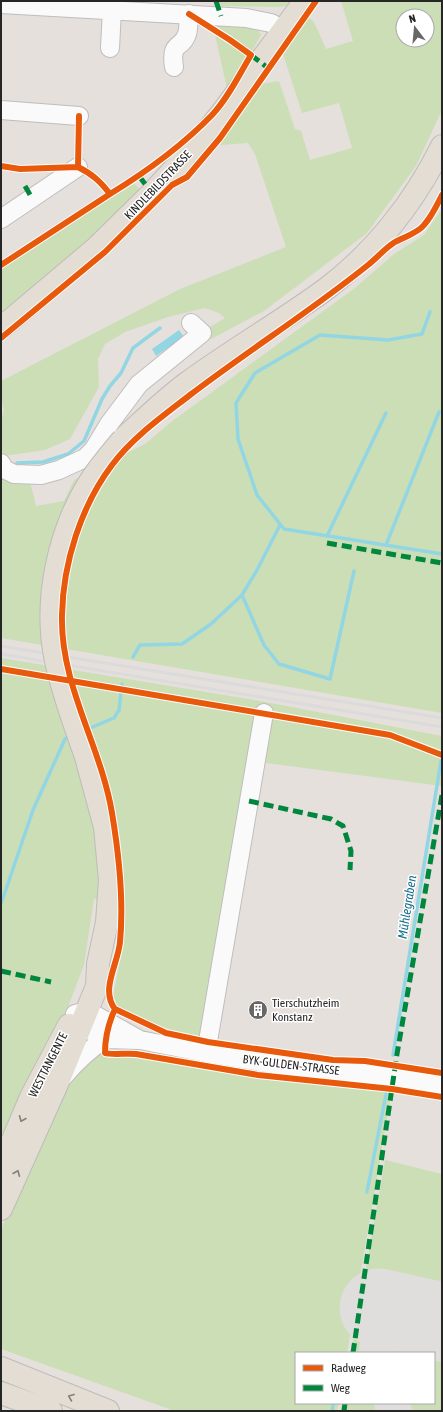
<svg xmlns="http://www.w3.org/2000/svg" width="443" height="1412" viewBox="0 0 443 1412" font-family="'Asap Condensed',sans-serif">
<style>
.green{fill:#cbdeb6;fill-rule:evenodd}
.water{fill:#93d6e3}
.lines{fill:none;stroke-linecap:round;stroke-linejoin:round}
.stream{stroke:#93d6e3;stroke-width:3.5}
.taxiway{stroke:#e0dedc;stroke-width:32}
.runway{stroke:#e0dedc;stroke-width:79}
.minor-casing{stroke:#bfbdbd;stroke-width:20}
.major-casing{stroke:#bebcbb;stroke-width:24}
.minor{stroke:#fbfafa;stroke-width:18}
.major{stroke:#e3ddd3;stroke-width:22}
.rail{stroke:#dcdbdc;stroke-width:3}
.major-bridge-casing{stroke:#bebcbb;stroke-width:24;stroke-linecap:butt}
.major-bridge{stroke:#e3ddd3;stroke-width:22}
.quiet{stroke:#00873e;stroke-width:5;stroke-dasharray:10 5;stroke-linecap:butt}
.cycleway-casing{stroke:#fff;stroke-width:8}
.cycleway{stroke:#e8590c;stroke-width:6}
.oneway{stroke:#84827c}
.labels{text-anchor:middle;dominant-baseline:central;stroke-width:3;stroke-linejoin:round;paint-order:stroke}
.street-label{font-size:12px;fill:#262626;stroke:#fff}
.poi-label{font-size:12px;fill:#262626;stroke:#fff;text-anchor:start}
.water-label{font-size:13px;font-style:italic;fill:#156f8c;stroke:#fff}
</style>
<rect width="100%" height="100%" fill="#e5e0dc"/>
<path class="green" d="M219,1H297L295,5L279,7L220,6Z
M341,1H442V110L416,166L367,233L264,311L211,339L210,327L225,318L219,313L205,308L168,317L125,332L105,344L98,359L99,387L70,439L45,450L4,456L1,448V422L4,409L1,400V381L180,289L286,247L255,154L248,143L220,145L261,84L279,81L295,129L301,131L310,160L352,148L339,103L302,113L283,54L308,17L314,22L326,49L353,41ZM403,16H427V40H403Z
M212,21L256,26L261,35L228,93Z
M135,184L144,194L1,328V265L110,194Z
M442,209V713L1,638V473L11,481L31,485L36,506L64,501L74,480L145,444L171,422L355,288L394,254L424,235Z
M1,658L266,702L442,736V786L251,761L205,1038L168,1029L117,1007L113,996L123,947L124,903L94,899L84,965L65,1015L22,1089L1,1138Z
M105,1039V1053C110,1055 129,1054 136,1054L258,1075L392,1089L347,1353H296V1403H339L337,1411H175L1,1349V1229L48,1121L77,1071Z
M385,1160L442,1174V1411H340L342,1403H434V1353H351Z"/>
<path class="water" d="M179,330L184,337L156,356L152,349Z"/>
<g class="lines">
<path class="stream" d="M430,312L422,334L388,340L320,335L255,373L236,403L238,439L257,495L284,529L442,554
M17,463L43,462L68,454L84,441L102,399L110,386L121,373L133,348L160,328
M327,536L386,413
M386,545L439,412
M242,595L264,645L279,664L330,679L354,571
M133,657L140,645L182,644L211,624L242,595L257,570L280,525
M83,731L114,718L119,710L122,684
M1,904L33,810L65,739L70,736
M393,1055L441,761
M367,1192L387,1089
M332,1411L333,1405"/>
<path class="taxiway" d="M375,1353L379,1308
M390,1403L396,1411"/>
<path class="runway" d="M379,1308L442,1322"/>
<defs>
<path id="minor" d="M1,4L246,18L271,23L283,30
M110,48L112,10
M174,67C170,40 182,50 187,34C189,28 188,20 189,14
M1,110L79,116
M1,219L78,167
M1,463L4,469L14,474L41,475L59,470L85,458L94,449L109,424L139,384L202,333L191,323
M140,1040L88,1011L75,1014L82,1026L105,1039L140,1040L206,1053L292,1067L394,1077L442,1085
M206,1053L264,713
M63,1077C76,1062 88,1050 105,1039"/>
<path id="major" d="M1,328L95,249L152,193L193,149L224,110L305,1
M123,439C144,420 164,400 187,383C232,350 281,322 326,289C375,252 415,201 442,146
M1,1168L31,1097L69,1025
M1,1209L57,1084L97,986L98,964L107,922L110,880L105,827L86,757
M1,1368L108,1411
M1,1393L51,1411"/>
</defs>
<use href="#minor" class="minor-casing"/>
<use href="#major" class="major-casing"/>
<use href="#minor" class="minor"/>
<use href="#major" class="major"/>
<path class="rail" d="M1,646L442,718
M1,654L442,727"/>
<defs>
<path id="major-bridge" d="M86,757C75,725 63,694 56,661C43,600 59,528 93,477C102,464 113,451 123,439"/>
</defs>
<use href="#major-bridge" class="major-bridge-casing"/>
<use href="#major-bridge" class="major-bridge"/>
<path class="quiet" d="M216,1L221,16
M251,55L268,68
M139,176L152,193
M25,186L32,198
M327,543L442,563
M249,801L331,819L343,826L351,851L350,870
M1,971L51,982
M353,1353L397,1054L442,795
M344,1411L345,1403"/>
<defs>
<path id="cycleway" d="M1,166L20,169L78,167L79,116
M78,167C92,174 100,181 110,194C146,172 183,145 212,115C228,98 239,75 251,55L230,40L189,14
M442,195C437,205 432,216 424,225C418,233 404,237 395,242C385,248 377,258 368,265C311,311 249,350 190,395C163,416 133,437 112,465C81,506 63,563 62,615C60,685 101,746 112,813C119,855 124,900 120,942C118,964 100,990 115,1009C108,1024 105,1037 105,1053C110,1055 129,1053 136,1054L258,1075L392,1089L442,1097
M1,265L110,194
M1,338L105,252L172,185L187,177L220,138L316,1
M1,669L390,735L442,755
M115,1009L166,1033L208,1042L333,1060L365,1061L442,1073"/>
</defs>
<use href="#cycleway" class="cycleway-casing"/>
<use href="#cycleway" class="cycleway"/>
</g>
<defs><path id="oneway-chevron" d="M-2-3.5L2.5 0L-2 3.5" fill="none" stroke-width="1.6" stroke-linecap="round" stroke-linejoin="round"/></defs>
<g class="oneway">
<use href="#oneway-chevron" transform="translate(22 1119) rotate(113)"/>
<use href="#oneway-chevron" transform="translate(17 1173) rotate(-67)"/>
<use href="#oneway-chevron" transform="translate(71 1397) rotate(-158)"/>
</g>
<defs>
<symbol id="building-disc" viewBox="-11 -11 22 22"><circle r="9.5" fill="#696766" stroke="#fff"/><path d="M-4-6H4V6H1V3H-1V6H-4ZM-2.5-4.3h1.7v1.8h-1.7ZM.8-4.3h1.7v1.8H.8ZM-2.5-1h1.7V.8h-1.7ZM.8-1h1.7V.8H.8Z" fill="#fff"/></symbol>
</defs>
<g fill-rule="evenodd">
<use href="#building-disc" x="247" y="999" width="22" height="22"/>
</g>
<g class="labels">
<g class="street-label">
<text transform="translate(158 185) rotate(-46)">KINDLEBILDSTRASSE</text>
<text transform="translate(48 1065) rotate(-63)">WESTTANGENTE</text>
<text transform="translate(291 1065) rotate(7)">BYK-GULDEN-STRASSE</text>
</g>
<g class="poi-label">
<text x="272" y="1003">Tierschutzheim<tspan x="272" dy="14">Konstanz</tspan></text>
</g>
<g class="water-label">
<text transform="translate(407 907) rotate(-81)">Mühlegraben</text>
</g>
</g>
<rect width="443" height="1412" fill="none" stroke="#262626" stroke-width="4"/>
<rect x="295" y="1352" width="140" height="52" fill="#ffffff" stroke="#a8a8a8"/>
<rect x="303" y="1365" width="20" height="6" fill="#e8590c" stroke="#a8a8a8"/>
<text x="331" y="1372" font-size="12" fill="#262626">Radweg</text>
<rect x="303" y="1385" width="20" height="6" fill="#00873e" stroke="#a8a8a8"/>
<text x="331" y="1392" font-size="12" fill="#262626">Weg</text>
<g transform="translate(415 28) rotate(344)"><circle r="19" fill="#ffffff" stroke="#a8a8a8"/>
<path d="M0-3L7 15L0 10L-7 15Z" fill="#696766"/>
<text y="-6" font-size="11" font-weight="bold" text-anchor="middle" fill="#262626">N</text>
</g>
</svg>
